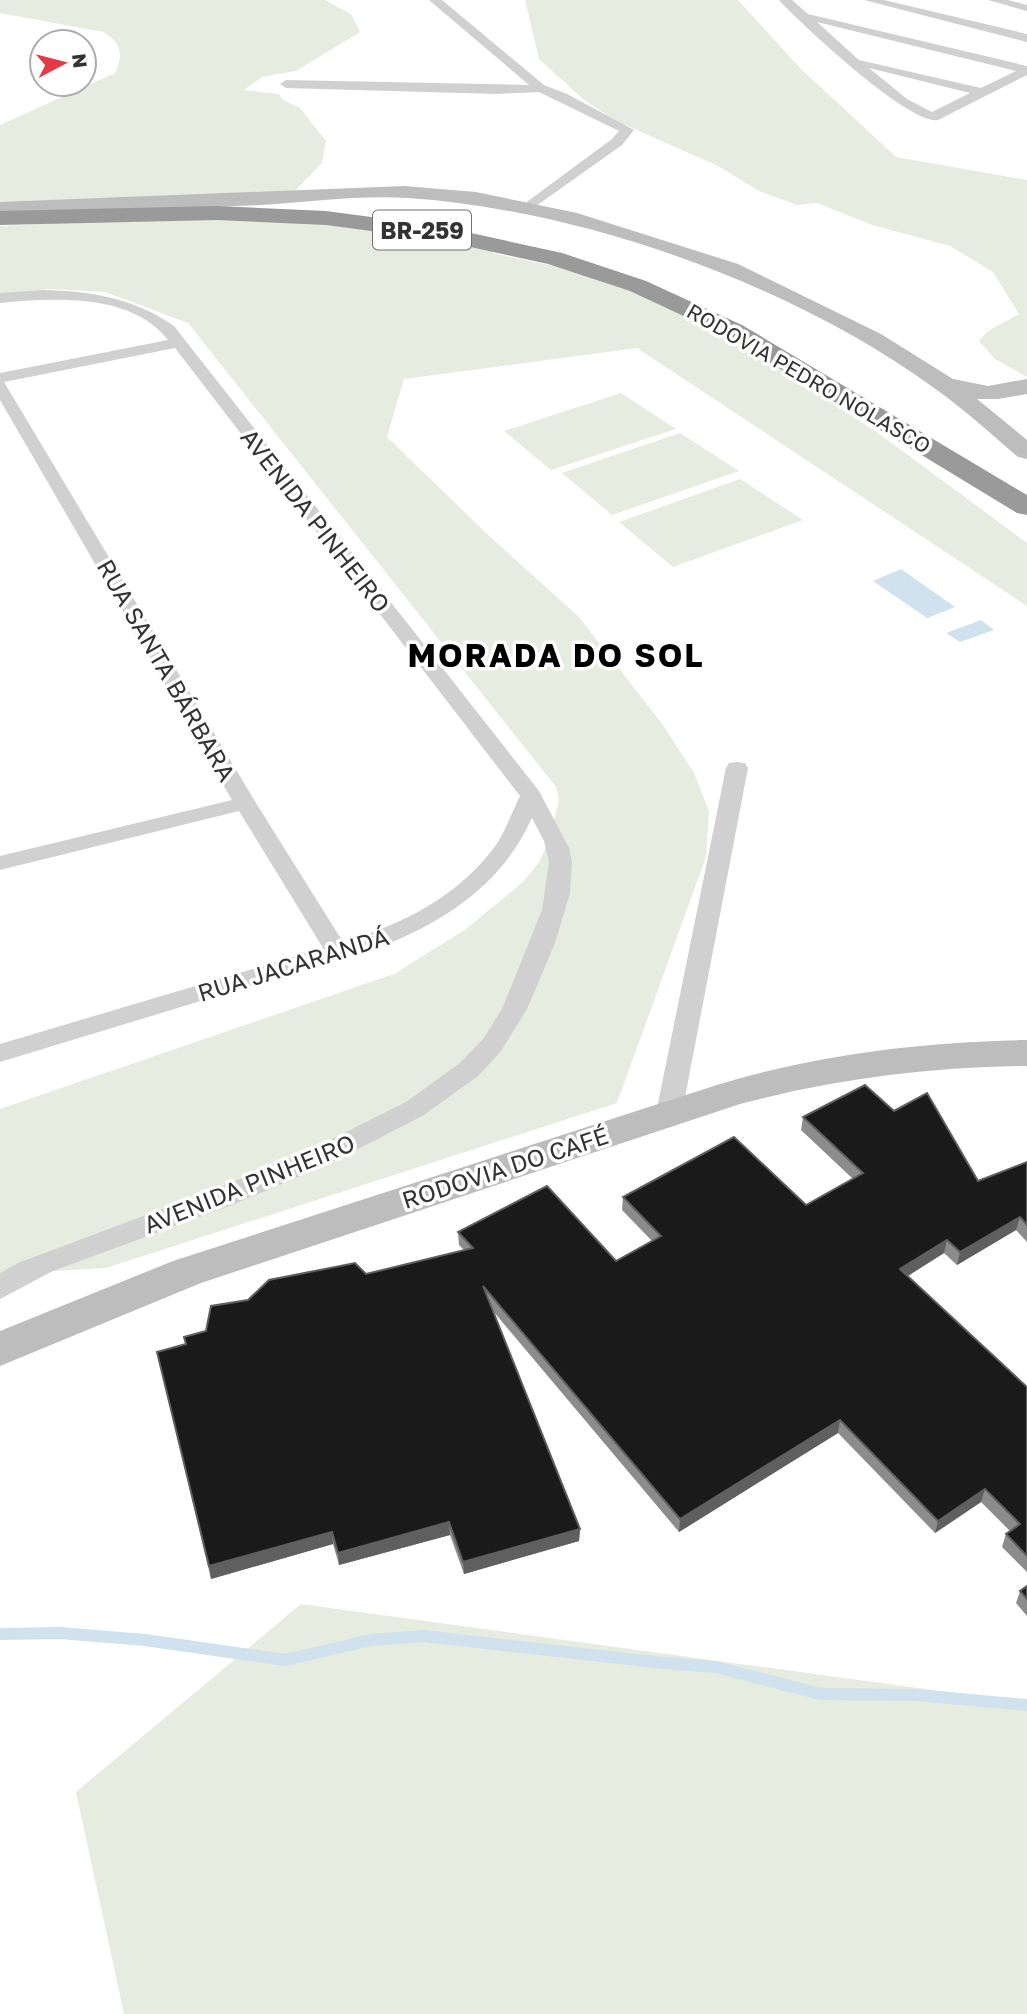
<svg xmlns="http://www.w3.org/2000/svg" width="1027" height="2014" viewBox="0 0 1027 2014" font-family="'Golos Text',sans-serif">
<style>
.green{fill:#e6ecdf}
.water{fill:#cfe2ee}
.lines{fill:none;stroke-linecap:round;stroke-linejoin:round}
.stream{stroke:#cfe2ee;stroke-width:12}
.street{fill:#d0d0d0;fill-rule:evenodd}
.secondary{fill:#bdbdbd;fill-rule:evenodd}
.highway{fill:#9a9a9a;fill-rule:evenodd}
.wall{fill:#8c8c8c}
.shaded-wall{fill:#5f5f5f}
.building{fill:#1a1a1a;stroke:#5f5f5f;stroke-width:2}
.labels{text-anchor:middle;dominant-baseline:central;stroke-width:7;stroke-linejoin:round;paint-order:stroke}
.far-street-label{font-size:21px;fill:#333;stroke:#fff}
.shield{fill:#fff;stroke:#707070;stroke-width:2}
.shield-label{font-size:23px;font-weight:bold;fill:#333}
.street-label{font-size:24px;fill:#333;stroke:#fff}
.district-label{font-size:32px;font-weight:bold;letter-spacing:2px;fill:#000;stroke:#fff}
</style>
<rect width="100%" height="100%" fill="#fff"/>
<path class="green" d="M0,0H325L351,14L360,32L296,71L262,77L244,90L279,94L282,99L300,108L326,141L322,163L289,197L0,210V125L115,73C124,55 121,42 103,32L0,13Z
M525,0H738L801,69L896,157L1027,180V377L995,359L979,341L988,331L1019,314L993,272L950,246L872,225L817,203L797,205L759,191L718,166L614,120L583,99L539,59Z
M159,219L343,222L477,246L496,254L554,266L630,290L692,317L743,345L878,433L1027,543V606L637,348L404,379L387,437L487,534L579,617L663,725L694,773L709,811L706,857L617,1103L106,1268L0,1274V1109L394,974L466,929L523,882L539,862L548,843L559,801L556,787L188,323L105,292L50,289L0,294V226Z
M621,393L676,429L551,470L504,431Z
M680,433L739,471L612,515L562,473Z
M740,479L803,520L673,567L619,522Z
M301,1604L1027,1703V2014H124L76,1792Z"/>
<path class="water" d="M901,569L955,607L927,618L873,581Z
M981,620L994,630L960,642L946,633Z"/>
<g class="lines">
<path class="stream" d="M0,1634L60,1633L145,1640L285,1660L371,1640L424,1636L663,1663L715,1667L821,1694L916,1695L1027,1705"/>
<path class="street" d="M429,0H442L544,85L567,94L634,130L622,145L529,211L522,207L524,204L612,139L619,131L539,92L496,94L286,88L280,84L286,80L529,85Z
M779,0H792L808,14L1027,66V75L938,120C909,125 801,24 779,0ZM817,22L1016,71L981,88L859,60ZM869,68L970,93L932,112L907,99Z
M864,0H884L1027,34V42Z
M988,0H1008L1027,5V11Z
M43,290C91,291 134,298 174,326L539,791L569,848L572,862L570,893L555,943L527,1009L501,1051L478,1076L424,1115L331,1163L232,1205L53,1271L0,1299V1273L18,1263L213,1190L312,1149L406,1102L460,1063L483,1039L502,1009L542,910L549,862L544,841L532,818C503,882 449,919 385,945L0,1062V1044L323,948L239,811L0,870V856L232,800L0,400V373L168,340C131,292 53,298 0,303V293ZM175,348L520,796C512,812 506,830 496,845C459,896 402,925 343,942L256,803L4,382Z
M737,762L745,763L748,768L682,1113L678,1120L669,1122L660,1120L656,1113L726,768L729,763Z"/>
<path class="secondary" d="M404,186L476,192L577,213L738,264L881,334L953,379L988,386L1027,379V394L998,399H977L1027,440V459L1018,457C991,434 964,409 934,388C791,284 584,210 408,198C360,195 309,202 261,205C174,209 87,211 0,214V202Z
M1027,1040V1066C930,1067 835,1079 740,1104L201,1283L0,1366V1331L173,1261L720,1084C820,1054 923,1042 1027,1040Z"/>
<path class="highway" d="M217,206L326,211L439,226L562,253L646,281L742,325L1027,495V515L1017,513L724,335L630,291L548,264L439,240L326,225L217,220L0,225V211Z"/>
</g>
<path class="wall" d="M894,1111L978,1181L1027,1162V1242L1016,1230L957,1265L944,1253L908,1276L1027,1387V1572L1002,1547L1006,1534L1010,1531L981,1502L935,1533L838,1433L679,1532L493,1311L580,1529L579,1541L464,1574L450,1535L339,1565L333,1544L211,1579L157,1352L185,1344L206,1331L248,1300L366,1274L464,1250L459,1245L458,1232L616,1261L652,1241L622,1210L623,1197L806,1205L853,1179L801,1130L803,1117Z
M1027,1586V1616L1016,1603L1020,1591Z"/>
<path class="shaded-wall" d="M1020,1217L1016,1230L957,1265L960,1252Z
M947,1240L944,1253L898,1282L900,1269Z
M840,1420L838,1433L679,1532L680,1519Z
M985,1489L981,1502L935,1533L938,1521Z
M449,1522L450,1535L339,1565L338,1553Z
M580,1529L579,1541L464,1574L463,1562Z
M332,1532L333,1544L211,1579L209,1566Z"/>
<path class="building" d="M865,1085L894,1111L927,1093L978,1181L1027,1162V1225L1020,1217L960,1252L947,1240L900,1269L1027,1387V1556L1006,1534L1020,1524L985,1489L938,1521L840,1420L680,1519L483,1286L580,1529L463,1562L449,1522L338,1553L332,1532L209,1566L157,1352L186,1344L184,1337L206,1331L211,1306L248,1300L269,1280L355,1263L366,1274L473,1248L458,1232L547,1186L616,1261L661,1236L623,1197L734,1137L806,1205L863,1173L803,1117Z
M1027,1586V1599L1020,1591Z"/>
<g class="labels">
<g class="far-street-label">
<text transform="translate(809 378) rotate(30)">RODOVIA PEDRO NOLASCO</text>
</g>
<rect class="shield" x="373" y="210.5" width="98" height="39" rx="5"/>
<g class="shield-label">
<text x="422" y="230">BR-259</text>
</g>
<g class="street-label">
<text transform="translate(316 520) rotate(52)">AVENIDA PINHEIRO</text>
<text transform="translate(167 670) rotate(60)">RUA SANTA BÁRBARA</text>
<text transform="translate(293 964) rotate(-17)">RUA JACARANDÁ</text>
<text transform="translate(505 1167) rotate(-18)">RODOVIA DO CAFÉ</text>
<text transform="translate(249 1183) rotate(-22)">AVENIDA PINHEIRO</text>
</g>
<g class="district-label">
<text x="556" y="655">MORADA DO SOL</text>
</g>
</g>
<g transform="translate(63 63) rotate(83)"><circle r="33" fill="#ffffff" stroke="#adadad" stroke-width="2"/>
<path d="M0-5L12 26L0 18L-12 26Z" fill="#e63946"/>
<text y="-10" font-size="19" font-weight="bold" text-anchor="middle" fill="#333333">N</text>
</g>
</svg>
